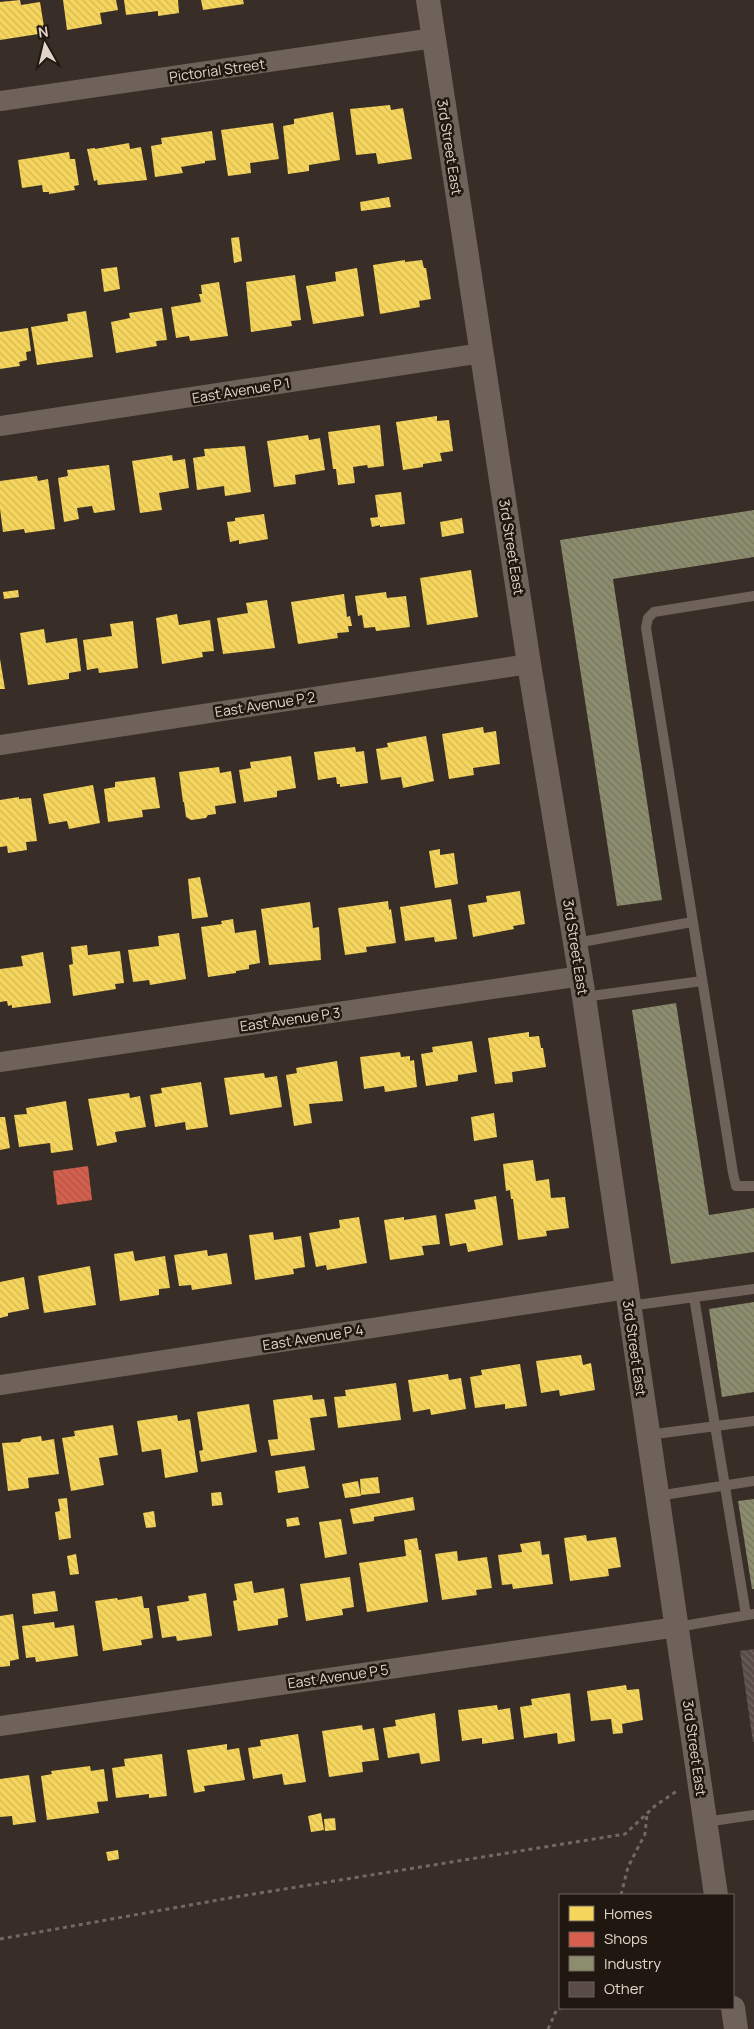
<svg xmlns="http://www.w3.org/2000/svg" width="754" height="2029" viewBox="0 0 754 2029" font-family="Manrope,sans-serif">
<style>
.homes{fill:url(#homes-back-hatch)}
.shops{fill:url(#shops-back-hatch)}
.industry{fill:url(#industry-back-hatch)}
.building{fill:url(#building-back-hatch)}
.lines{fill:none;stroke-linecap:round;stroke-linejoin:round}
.path{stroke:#736962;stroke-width:3;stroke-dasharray:4 4;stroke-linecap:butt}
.service{stroke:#6e625a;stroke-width:10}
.minor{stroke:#6e625a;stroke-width:20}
.tertiary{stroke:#6e625a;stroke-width:24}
.labels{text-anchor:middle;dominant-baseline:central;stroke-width:5;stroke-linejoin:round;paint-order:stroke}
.street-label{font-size:14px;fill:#e2d4cb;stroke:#211711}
</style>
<defs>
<pattern id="homes-back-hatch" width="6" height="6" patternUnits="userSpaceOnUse" patternTransform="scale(1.25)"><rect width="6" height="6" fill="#f6d55c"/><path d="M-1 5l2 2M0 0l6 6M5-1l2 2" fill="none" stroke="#d2b756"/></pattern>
<pattern id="shops-back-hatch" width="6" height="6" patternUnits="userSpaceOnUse" patternTransform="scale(1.25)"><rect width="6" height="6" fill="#d6604d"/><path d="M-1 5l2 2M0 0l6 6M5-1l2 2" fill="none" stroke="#aa5648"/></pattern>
<pattern id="industry-back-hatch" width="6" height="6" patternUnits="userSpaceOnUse" patternTransform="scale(1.25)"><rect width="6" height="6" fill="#8c8c6e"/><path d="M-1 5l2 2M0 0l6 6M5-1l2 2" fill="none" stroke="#76755f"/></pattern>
<pattern id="building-back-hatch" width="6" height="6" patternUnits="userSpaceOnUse" patternTransform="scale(1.25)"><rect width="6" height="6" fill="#594b47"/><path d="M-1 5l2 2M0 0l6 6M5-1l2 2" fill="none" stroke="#716460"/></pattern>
</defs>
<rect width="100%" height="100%" fill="#392e27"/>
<path class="homes" d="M20,0L21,5L40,2L45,33L0,40V2Z
M63,0H116L118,10L100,13L102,24L67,30Z
M124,0H178L179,13L158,16V11L126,15Z
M201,0H243L244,4L203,10Z
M390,105L391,110L403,108L412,159L378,164L376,153L356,155L350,109Z
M333,112L340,160L309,165V171L288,174L283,126L294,124V119Z
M273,123L279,159L250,163L251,173L228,176L221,130Z
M212,131L216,160L205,161V163L181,167L183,173L155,177L151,146L162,144L161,138Z
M129,143L130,149L141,147L147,180L98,185L97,180L94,181L87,149L95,148V149Z
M69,152L70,159H75L79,185L74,186L75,190L49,194V192H43L42,185L22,188L18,160Z
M389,197L391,207L361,211L360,202Z
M239,237L242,261L234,263L231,238Z
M405,260V262L422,260L424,268H426L431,299L419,301L420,307L380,314L373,265Z
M117,267L120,289L104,292L101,269Z
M357,268L364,316L313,324L306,286L336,281L335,272Z
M295,275L301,320L291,321L292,326L251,332L246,282Z
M219,282L228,336L190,341L189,336L176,338L171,307L201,302L199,294H202L201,285Z
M162,308L167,340L156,341L157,346L116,353L111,322L130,318L129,313Z
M86,311L93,357L37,365L31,327L68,321L67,314Z
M28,328L31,351L26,352L27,360L19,362L20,366L0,369V332Z
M437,416V421L449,420L453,451L440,453L442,461L423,464V467L403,470L396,422Z
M380,425L384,466L368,468L367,465L353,467L355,483L338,485L336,469H333L328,432Z
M308,435L309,440L320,438L325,470L295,475L296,484L274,487L267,441Z
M245,446L251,492L225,496L224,486L197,490L193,458L205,456L204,449Z
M172,455L173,461L185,459L189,488L159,493L162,510L140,513L132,461Z
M109,465L115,510L94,513L92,506L77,508L79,519L64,522L58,478L68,476L67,470Z
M37,476L38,481L48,479L55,529L25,533L24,529L3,532L0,509V481Z
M401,492L405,524L380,527V525L372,527L370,518L378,517L375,495Z
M264,514L268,539L239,544V540L230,542L227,522L235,521V518Z
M462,518L464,533L442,537L440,522Z
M471,570L478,617L427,625L420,578Z
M18,590L19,597L4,599L3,592Z
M386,592L387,598L406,596L410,627L376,631L375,627L364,628L362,615L358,616L355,596Z
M344,594L347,617L350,616L352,626H348L349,632L337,633L338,638L298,644L291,602Z
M267,600L275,648L223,654L217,618L248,613L246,603Z
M177,614L179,625L210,620L214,651L202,652L203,657L162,664L156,618Z
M133,621L138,668L99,673L98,668L87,670L83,640L112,636L110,624Z
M44,629L46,643L77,638L81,671L69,673V679L28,685L20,633Z
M0,659L5,689H0Z
M483,727L484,733L496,731L500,764L473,768L474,775L449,779L442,734Z
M426,736L434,781L403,788L401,777L381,780L376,749L388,747L387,743Z
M355,747L356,752L364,751L368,783L340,787V784H337L336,777L318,780L314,752Z
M291,756L296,788L277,791V797L244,802L239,770L251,768L250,762Z
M219,767L220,773L231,771L236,803L215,806L216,814L208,815L206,818L191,820L186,817L184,802H183L179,772Z
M155,777L160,808L142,810L143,817L108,822L104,789L115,787V782Z
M93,785L100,823L69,829L67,821L49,824L43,794Z
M19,797V799L31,798L37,841L26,842L27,850L8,853L7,846L0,847V800Z
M440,849V855L454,853L458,884L435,888L429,851Z
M200,877L208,917L192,919L188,879Z
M520,891L525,924L513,926L514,929L473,937L468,905L487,902L486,896Z
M451,899L457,939L435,942L434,937L405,941L400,907Z
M388,901L389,910L391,909L396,943L366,947L367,952L345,955L338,908Z
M310,902L313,928L319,927L321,960L269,965L261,909Z
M233,919L235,933L256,930L260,963L249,965V969L236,971V973L208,977L201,927L222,924L221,921Z
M179,933L186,979L150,985L149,980L133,982L128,950L159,946L158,936Z
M87,945L88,955L120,951L124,983L115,984L116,989L73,996L69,965L73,964L71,947Z
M43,952L51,1003L12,1008V1005L8,1006L7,1001L0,1002V969L23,966L21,956Z
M529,1032V1037L539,1036L541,1048H543L546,1067L512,1072L513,1082L495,1084L488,1038Z
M472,1041L477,1072L458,1075V1081L426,1086L421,1054L433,1052L432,1047Z
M400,1052L401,1057L410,1056V1061L414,1060L417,1087L385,1092L384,1086L364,1089L360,1057Z
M337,1061L343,1101L309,1104L312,1123L294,1126L286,1075L297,1073L296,1068Z
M264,1073L265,1078L277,1076L282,1107L230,1115L224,1078Z
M201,1082L208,1127L186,1130L185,1122L155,1127L150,1095L162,1093L161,1088Z
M129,1093L130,1098L140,1096L146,1127L115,1132L117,1142L97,1146L88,1099Z
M66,1101L73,1150L51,1153L50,1143L19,1147L14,1115L27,1114L26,1108Z
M494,1113L497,1137L474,1141L471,1117Z
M0,1117H5L10,1148L0,1150Z
M533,1160L536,1181L549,1179L551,1198L565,1197L569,1228L546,1231L547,1236L518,1240L513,1199H511L510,1190L506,1191L503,1164Z
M496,1196L503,1245L468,1252L466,1243L450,1246L445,1214L476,1209L474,1200Z
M436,1215L440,1244L422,1246L424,1255L390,1260L384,1220L404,1217V1220Z
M359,1217L367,1263L327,1270L326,1265L316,1267L309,1233L340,1228L339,1220Z
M273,1232L274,1240L301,1236L305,1267L293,1269L294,1274L255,1280L249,1235Z
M207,1250L208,1256L227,1253L232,1284L192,1290L191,1285L179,1286L174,1255Z
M133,1251L135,1261L165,1256L170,1288L159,1289V1295L120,1301L114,1254Z
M90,1266L96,1305L44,1313L38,1276Z
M24,1277L29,1309L8,1313V1316L0,1318V1282Z
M581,1355L583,1365L591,1363L595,1390L560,1396L559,1390L541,1393L536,1361Z
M520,1364L527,1406L505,1409V1404L475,1408L470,1377L482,1375L481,1370Z
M448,1374L449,1380L461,1378L466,1409L431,1415L430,1409L413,1412L408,1380Z
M396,1383L401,1420L338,1428L334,1397L346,1396L345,1390Z
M312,1395L313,1400L324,1399L327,1416L310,1418L315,1450L271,1456L268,1440L278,1439L273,1400Z
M249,1404L257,1452L201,1462L199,1451L203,1450L197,1412Z
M177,1415L178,1421L190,1419L198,1472L165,1478L161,1449L142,1452L137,1421Z
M113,1425L118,1455L99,1458L104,1485L71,1491L62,1438L75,1436L74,1431Z
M41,1436L42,1441L54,1439L59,1474L28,1478L29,1488L8,1491L2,1443L20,1442L22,1439Z
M305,1466L309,1488L278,1493L275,1471Z
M378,1477L380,1493L361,1495L360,1479Z
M358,1481L361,1496L345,1498L342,1484Z
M221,1492L223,1505L212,1506L211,1493Z
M413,1497L415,1510L374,1517V1521L353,1524L350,1509Z
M67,1498L71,1538L59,1540L55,1512L60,1511L58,1499Z
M154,1511L156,1527L146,1528L143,1513Z
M298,1517L300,1525L287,1527L286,1519Z
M341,1519L347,1554L325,1558L319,1522Z
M586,1535L587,1541L616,1537L621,1567L608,1569L609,1576L570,1581L564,1538Z
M417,1538L419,1550H421L428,1602L367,1612L359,1563L406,1556L404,1540Z
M540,1541L542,1555L549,1554L553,1584L513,1589L512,1584L502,1585L498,1555L522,1552L520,1544Z
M457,1551L458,1561L487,1557L492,1588L476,1590L477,1595L442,1600L435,1554Z
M76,1554L79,1574L70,1575L67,1556Z
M350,1577L354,1607L342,1609L343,1615L306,1621L300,1584Z
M252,1581L254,1593L284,1588L288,1617L278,1619V1625L238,1631L233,1601L237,1600L234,1584Z
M55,1591L58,1611L34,1614L32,1594Z
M206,1593L212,1636L177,1641L176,1636L162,1638L157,1606L189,1601L188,1596Z
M142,1596L144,1608H149L153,1638L141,1640L142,1645L103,1651L95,1601L117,1598L118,1600Z
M13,1614L19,1659L10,1661V1666L0,1667V1616Z
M54,1622L55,1628L74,1625L78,1656L36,1662L35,1657L26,1658L22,1626Z
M626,1685L627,1690L639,1689L643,1720L622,1724L623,1733L613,1734L611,1719L591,1721L587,1691Z
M570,1693L575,1741L558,1744L557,1733L524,1738L520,1707L532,1705L531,1699Z
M497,1705L498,1710L510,1708L514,1739L482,1744V1738L462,1741L458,1710Z
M435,1713L440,1761L421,1764L419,1753L388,1758L383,1728L396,1726L395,1720Z
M362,1725L363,1730L374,1728L379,1760L362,1762L363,1772L329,1777L322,1731Z
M298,1734L306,1782L284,1785L282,1774L253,1779L248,1748L261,1746L260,1740Z
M227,1744V1750L239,1748L245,1780L204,1786L205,1791L194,1793L187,1750Z
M162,1754L167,1796L149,1798V1794L116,1798L112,1768L125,1766L124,1759Z
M90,1766L91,1771L104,1769L108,1801L97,1802L99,1813L47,1820L41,1776L52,1774L51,1771Z
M29,1775L36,1822L13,1825L12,1816L0,1817V1779Z
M321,1813L324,1830L311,1832L308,1816Z
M335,1818L336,1830L325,1831L324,1819Z
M118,1850L119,1859L108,1861L106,1852Z"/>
<path class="shops" d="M88,1166L92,1200L57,1205L53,1171Z"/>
<path class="industry" d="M754,510V557L613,579L662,900L617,906L560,540Z
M676,1003L709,1215L754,1208V1252L671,1264L632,1010Z
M754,1302V1392L722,1397L709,1309Z
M754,1499V1589H752L738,1501Z"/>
<path class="building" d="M754,1649V1742H753L740,1651Z"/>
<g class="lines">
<path class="path" d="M621,1895L628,1867L645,1834L647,1814
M0,1939L235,1897L625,1834L656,1805L677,1791
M548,2029L557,2009L561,2008"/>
<path class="service" d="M754,596L654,612L648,618L646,628L733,1173L736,1186H754
M576,943L692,922
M584,997L702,981
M694,1297L746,1615
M629,1306L754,1289
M648,1435L754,1421
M657,1496L754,1481
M677,1627L754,1614
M705,1822L754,1815"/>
<path class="minor" d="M0,101L434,38
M0,426L482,353
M0,745L529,664
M0,1062L581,976
M0,1385L627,1289
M0,1726L677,1627"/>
<path class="tertiary" d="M428,0L529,664L584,997L716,1895
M733,2008L736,2029"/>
</g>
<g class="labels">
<g class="street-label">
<text transform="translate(217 70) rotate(-8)">Pictorial Street</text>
<text transform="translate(450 147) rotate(81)">3rd Street East</text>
<text transform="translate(241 390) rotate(-9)">East Avenue P 1</text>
<text transform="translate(512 547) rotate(81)">3rd Street East</text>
<text transform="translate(265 704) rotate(-9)">East Avenue P 2</text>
<text transform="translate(576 947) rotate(81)">3rd Street East</text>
<text transform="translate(290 1019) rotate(-8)">East Avenue P 3</text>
<text transform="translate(313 1337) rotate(-9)">East Avenue P 4</text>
<text transform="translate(635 1348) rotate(82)">3rd Street East</text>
<text transform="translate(338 1676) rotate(-8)">East Avenue P 5</text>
<text transform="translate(695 1748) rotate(82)">3rd Street East</text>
</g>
</g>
<rect x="559" y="1894" width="175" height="115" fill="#211711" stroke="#6e635b"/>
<rect x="569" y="1906" width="25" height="15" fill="#f6d55c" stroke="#6e635b"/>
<text x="604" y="1919" font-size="15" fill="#e2d4cb">Homes</text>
<rect x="569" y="1932" width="25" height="15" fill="#d6604d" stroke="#6e635b"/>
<text x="604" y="1944" font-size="15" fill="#e2d4cb">Shops</text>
<rect x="569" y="1956" width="25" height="15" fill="#8c8c6e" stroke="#6e635b"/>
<text x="604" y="1969" font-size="15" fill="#e2d4cb">Industry</text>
<rect x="569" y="1982" width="25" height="15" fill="#594b47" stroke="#6e635b"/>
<text x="604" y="1994" font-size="15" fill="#e2d4cb">Other</text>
<g transform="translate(45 45) rotate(352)" stroke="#211711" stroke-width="4" paint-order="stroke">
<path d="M0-4L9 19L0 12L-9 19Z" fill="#e2d4cb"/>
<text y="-8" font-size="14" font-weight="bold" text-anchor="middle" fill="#e2d4cb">N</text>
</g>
</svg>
